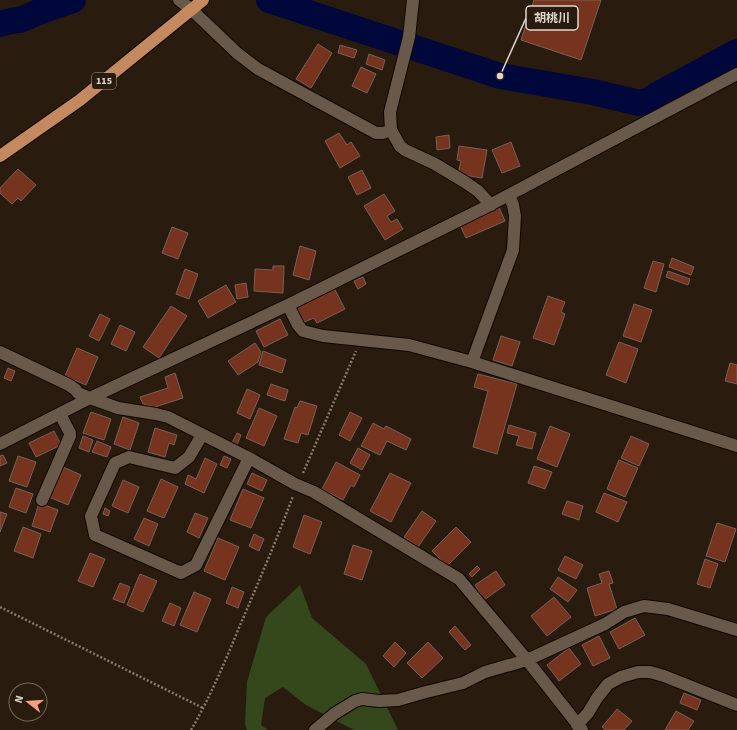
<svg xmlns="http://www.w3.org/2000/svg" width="737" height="730" viewBox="0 0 737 730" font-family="'Source Sans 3','Noto Sans JP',sans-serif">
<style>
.green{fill:#34481b}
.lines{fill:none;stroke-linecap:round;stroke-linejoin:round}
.river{stroke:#00073b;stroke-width:26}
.building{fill:#76341f;stroke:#766059}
.minor-casing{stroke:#110600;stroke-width:14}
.highway-casing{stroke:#110600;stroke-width:14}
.path{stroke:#867b71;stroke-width:2.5;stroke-dasharray:2 2;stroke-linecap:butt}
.minor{stroke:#68594a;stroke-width:12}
.highway{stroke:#c4895e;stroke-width:12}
.labels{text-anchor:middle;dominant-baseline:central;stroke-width:3;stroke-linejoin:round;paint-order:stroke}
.shield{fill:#291c0f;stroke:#a89e95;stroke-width:1}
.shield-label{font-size:10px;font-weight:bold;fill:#dfd6ce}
.leader{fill:none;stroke:#dfd6ce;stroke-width:1.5}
.callout-dot{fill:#dfd6ce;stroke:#291c0f;stroke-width:1.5}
.callout{fill:#291c0f;stroke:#dfd6ce;stroke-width:1.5}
.callout-label{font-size:12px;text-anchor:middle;font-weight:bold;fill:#dfd6ce}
</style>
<rect width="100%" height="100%" fill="#291c0f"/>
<path class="green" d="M300,585L312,618L366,664L398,730H354L306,705L283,687L265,698L261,725L268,730H247L245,724L247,682L266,617Z"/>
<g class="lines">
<path class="river" d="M269,0L500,76L593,92L639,103L648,101L657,95L737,52
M0,24L15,20H20L41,11L73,0"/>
</g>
<path class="building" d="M534,0H601L581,60L521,40Z
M318,44L332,53L311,88L296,79Z
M340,45L357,50L354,58L338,53Z
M369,54L385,60L382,70L366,64Z
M361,67L376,74L367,93L352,86Z
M339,133L347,145L351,142L360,156L340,168L325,141Z
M449,135L450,148L437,150L436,137Z
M511,142L520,166L502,173L492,150Z
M459,146L487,150L482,178L458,174L461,161L457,160Z
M18,169L36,185L21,201L18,198L12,204L0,193V188Z
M362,170L371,188L357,195L348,177Z
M384,194L395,211L387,216L391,222L397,219L403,229L385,240L364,206Z
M498,205L505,221L466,238L459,223Z
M172,227L188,233L178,259L162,253Z
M300,246L316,251L309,280L293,275Z
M672,258L694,267L691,275L669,267Z
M653,261L664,264L656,292L644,288Z
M273,266H284L283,293L254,291L255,269L273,270Z
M185,269L198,274L189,299L176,294Z
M668,271L690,279L688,285L666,277Z
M363,277L366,284L358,289L354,281Z
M246,283L248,297L237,299L235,285Z
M226,285L236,302L208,318L198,301Z
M334,288L345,309L317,323L314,318L304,322L296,307Z
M548,296L565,302L561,312L565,314L554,345L533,338Z
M634,304L652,310L641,342L623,336Z
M171,306L187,316L159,358L143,347Z
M100,314L110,319L99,341L89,336Z
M280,319L288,335L264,347L256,331Z
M120,325L135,332L126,351L111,344Z
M501,336L520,342L512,366L493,360Z
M619,342L638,349L626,383L606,375Z
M255,343L261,352L258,362L238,375L228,361Z
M77,348L98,357L86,385L65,376Z
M263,351L286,360L282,373L259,365Z
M730,363L737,365V384L725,381Z
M8,368L15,371L11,381L4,378Z
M175,373L183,398L155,407L143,404L140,397L168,388L165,377Z
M478,374L517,384L497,454L473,447L488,391L474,387Z
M271,384L288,390L285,401L267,395Z
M247,389L260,395L250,419L237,413Z
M300,401L317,406L308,435L301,433L298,443L284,439L295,407L297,408Z
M259,408L277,416L264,446L246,438Z
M91,412L111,419L104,440L83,433Z
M350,412L362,418L350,441L339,435Z
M123,417L139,423L130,450L114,444Z
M373,423L384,429L386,426L411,439L406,450L387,441L380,455L361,446Z
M509,425L536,433L532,449L516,445L519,436L507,433Z
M550,426L570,434L557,467L537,459Z
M155,428L177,435L174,445L169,443L165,457L148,452Z
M54,431L61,445L36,457L29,443Z
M237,433L241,435L237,445L232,443Z
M83,436L93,440L89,452L79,448Z
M631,436L649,444L639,466L621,458Z
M97,441L111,447L107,457L92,452Z
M358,448L370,455L362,470L350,463Z
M3,455L7,463L0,466V456Z
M18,456L36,462L27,487L9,481Z
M224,456L231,459L227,468L220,465Z
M205,458L217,464L204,493L185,484L188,475L196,479Z
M619,460L638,468L625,497L607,489Z
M336,462L360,475L354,487L351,485L343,500L322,489Z
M534,466L552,472L545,489L528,483Z
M63,467L81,475L68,505L49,497Z
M252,473L267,480L262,491L247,484Z
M390,473L411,483L391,522L370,511Z
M161,479L178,487L164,518L147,511Z
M123,480L139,487L128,513L112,506Z
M16,488L33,494L26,513L9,507Z
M243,489L264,498L251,528L230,520Z
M604,493L627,502L618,522L596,512Z
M567,501L583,506L579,520L562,514Z
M39,503L58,510L50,532L32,526Z
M105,508L110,511L108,516L103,514Z
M422,511L436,521L418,547L404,537Z
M0,512L7,514L0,532Z
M195,513L208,518L199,538L187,532Z
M304,515L322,522L310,554L293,547Z
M144,518L158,524L149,546L134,539Z
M717,523L736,529L725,562L706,556Z
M23,527L41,534L33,558L14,551Z
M456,527L471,542L447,566L432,551Z
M254,534L264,539L259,551L249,546Z
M218,538L239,547L225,580L204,571Z
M353,545L372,551L362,580L344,574Z
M90,553L105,559L93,587L78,581Z
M565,556L583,565L576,579L558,570Z
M705,559L718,564L710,588L697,584Z
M477,566L480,569L472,577L469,574Z
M496,571L505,585L484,600L475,585Z
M609,571L613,583L609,584L617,609L595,616L587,588L602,583L599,574Z
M140,574L157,581L143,612L127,605Z
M558,577L577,590L568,602L550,589Z
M120,583L130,587L124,603L113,599Z
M232,587L244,592L238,608L226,603Z
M194,592L211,599L197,632L180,625Z
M554,597L571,617L547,636L531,616Z
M170,603L181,608L174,626L162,621Z
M635,618L645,635L619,649L610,632Z
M455,626L471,645L465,650L449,632Z
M599,636L610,658L593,666L582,645Z
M395,642L406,653L394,667L383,656Z
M428,642L443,658L422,678L407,663Z
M569,648L581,664L559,681L547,665Z
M684,693L701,700L697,710L680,703Z
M617,709L632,721L624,730H606L602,727Z
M676,711L694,721L688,730H665Z"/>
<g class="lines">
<defs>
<path id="minor" d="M179,0L192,10L237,53L258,69L376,133H383L391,130
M413,0L409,37L390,112L391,130L400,146L405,150L435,164L465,182L478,191L491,205
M288,305L298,325L303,331L323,336L409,345L472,362L737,446
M0,352L69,385L76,390L78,393L90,398L118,408L156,414L168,417L249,458L295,484L314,492L459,579L527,660L582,730
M472,362L513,250L515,216L513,205L509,195
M202,435L189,457L175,468L129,457L115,463L91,516L95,535L181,573L196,565L249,458
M0,444L90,398L288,305L486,207L737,74
M42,500L70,436V433L60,414
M577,725L588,713L597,698L608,684L621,677L638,672H650L664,676L737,705
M315,730L334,714L355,701L362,699L379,701L398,700L426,692L463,683L485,672L527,660L605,624L624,612L644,606L668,609L737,630"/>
<path id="highway" d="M0,156L80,100L203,0"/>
</defs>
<use href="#minor" class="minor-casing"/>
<use href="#highway" class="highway-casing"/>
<path class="path" d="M303,473L356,351
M0,607L203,708
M191,730C211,696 226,659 241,623C259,581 277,539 293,496"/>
<use href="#minor" class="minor"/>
<use href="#highway" class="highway"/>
</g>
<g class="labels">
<rect class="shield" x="92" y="73" width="24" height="16" rx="3"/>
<g class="shield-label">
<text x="104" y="81">115</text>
</g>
</g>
<path class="leader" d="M500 76L526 18"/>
<circle class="callout-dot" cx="500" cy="76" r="4"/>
<rect class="callout" x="526" y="6" width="52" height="24" rx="4"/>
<g class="callout-label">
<text x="552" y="22">胡桃川</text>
</g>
<g transform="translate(28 702) rotate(287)"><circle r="19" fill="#291c0f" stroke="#72665b"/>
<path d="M0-3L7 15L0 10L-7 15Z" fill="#f3a082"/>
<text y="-6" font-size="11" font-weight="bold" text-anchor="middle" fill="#dfd6ce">N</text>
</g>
</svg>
